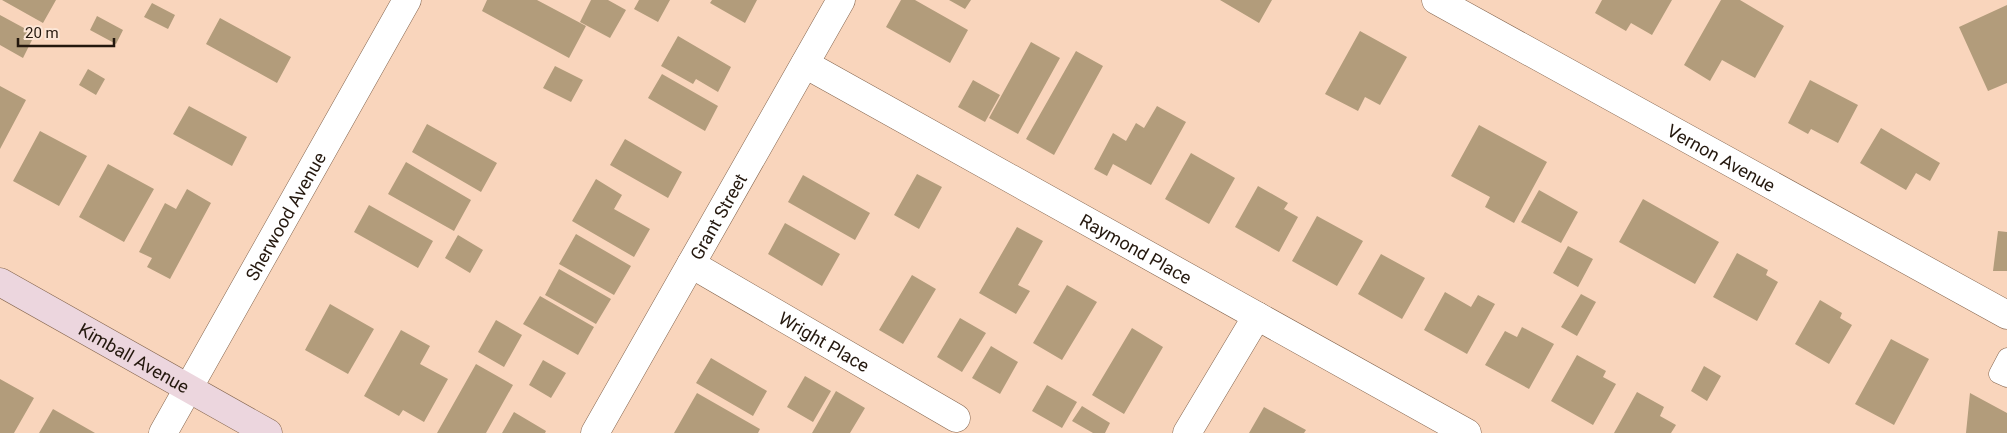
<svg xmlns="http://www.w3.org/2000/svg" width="2007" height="433" viewBox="0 0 2007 433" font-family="Roboto,sans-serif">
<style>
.building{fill:#b29c7b}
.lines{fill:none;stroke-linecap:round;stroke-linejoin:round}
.lane-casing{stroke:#84654e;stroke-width:19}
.street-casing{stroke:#84654e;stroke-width:29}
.secondary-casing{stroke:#84654e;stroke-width:29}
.lane{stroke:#fff;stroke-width:18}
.street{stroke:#fff;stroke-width:28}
.secondary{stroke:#ecd6de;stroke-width:28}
.labels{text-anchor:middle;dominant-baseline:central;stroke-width:4;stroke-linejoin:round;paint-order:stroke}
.street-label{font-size:18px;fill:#24180e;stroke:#fce6d6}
</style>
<rect width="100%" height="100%" fill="#f9d5bc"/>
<path class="building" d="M2,0H56L43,23Z
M487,0H537L586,26L569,58L482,11Z
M591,0H608L626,10L610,38L580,22Z
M639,0H670L658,22L634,9Z
M712,0H757L745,23L710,3Z
M901,0H915L968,30L950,63L886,27Z
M949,0H971L965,9Z
M1220,0H1272L1259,23Z
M1602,0H1672L1652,35L1631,23L1626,31L1595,13Z
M1721,0H1740L1784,26L1755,78L1722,60L1710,81L1684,65Z
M152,3L175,15L168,29L144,17Z
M2007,5V83L1988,91L1959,27Z
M0,15L35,34L23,58L0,45Z
M97,16L123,30L116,44L90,30Z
M220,18L291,57L277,83L206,44Z
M1360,31L1407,57L1380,105L1365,97L1358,111L1325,94Z
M678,36L731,67L718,92L696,79L693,84L661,66Z
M1031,42L1060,58L1018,134L989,118Z
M1076,51L1103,66L1054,155L1026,139Z
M555,66L583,80L571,102L543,88Z
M88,69L105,79L96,95L79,85Z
M662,74L718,106L705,131L648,98Z
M973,80L1000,95L985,122L958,107Z
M1810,80L1858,105L1838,143L1811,129L1808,134L1788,123Z
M0,86L26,100L0,149Z
M189,106L247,137L232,166L173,134Z
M1157,106L1186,122L1151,185L1113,164L1107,176L1094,169L1113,133L1126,141L1136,123L1144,128Z
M427,124L497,163L481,192L412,152Z
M1479,125L1547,162L1514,223L1485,207L1490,197L1451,176Z
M1881,128L1940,163L1930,181L1916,173L1906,190L1860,163Z
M40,131L87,156L59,206L13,181Z
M625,139L682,172L668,198L610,165Z
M1191,153L1235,178L1209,224L1165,199Z
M406,162L471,200L454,231L388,194Z
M108,164L154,189L124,242L79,217Z
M917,174L942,187L919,229L894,215Z
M803,175L870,213L855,240L788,202Z
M596,179L622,195L614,209L650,229L634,257L572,221Z
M1258,186L1288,203L1284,209L1298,217L1279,252L1235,227Z
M187,189L211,203L170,279L147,267L152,258L139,252L165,203L176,209Z
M1539,190L1578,212L1561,243L1521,222Z
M1643,199L1719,242L1695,284L1619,242Z
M369,205L433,241L418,268L354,232Z
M1317,216L1363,241L1337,286L1292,261Z
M785,223L840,254L822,286L768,254Z
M1017,227L1043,241L1018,285L1030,291L1016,314L979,293Z
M1998,231L2007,232V271H1993Z
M576,234L631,266L614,295L559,264Z
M458,235L483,250L470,273L445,258Z
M1568,246L1593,259L1578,287L1553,273Z
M1737,253L1768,270L1766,275L1778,282L1757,321L1713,297Z
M1381,254L1425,278L1402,319L1358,294Z
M559,269L611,299L596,324L545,295Z
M912,275L936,289L903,344L879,330Z
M1067,285L1097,302L1062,360L1033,343Z
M1445,292L1471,307L1478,295L1495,304L1467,354L1424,330Z
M1581,294L1596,302L1577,336L1561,327Z
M540,296L594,327L578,355L523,324Z
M1820,300L1842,313L1840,318L1852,325L1829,364L1795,344Z
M330,304L374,329L348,374L305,350Z
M960,318L986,333L962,372L937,357Z
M496,320L522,335L504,367L478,352Z
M1522,327L1554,344L1529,389L1485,365L1505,331L1517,337Z
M1132,328L1163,347L1124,414L1092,395Z
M401,330L430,346L420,364L448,379L424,422L403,410L399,416L364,396Z
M1891,339L1929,359L1894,425L1855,404Z
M991,346L1018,362L1000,394L972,378Z
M1577,355L1606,371L1603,377L1616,384L1593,425L1551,401Z
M711,358L767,391L753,416L696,383Z
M543,360L566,373L551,398L529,385Z
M476,364L513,385L486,433H437Z
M1704,366L1721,376L1707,401L1691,391Z
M805,376L831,391L813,422L787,407Z
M0,379L34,398L14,433H0Z
M1047,385L1077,402L1062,428L1032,411Z
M836,391L865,408L850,433H812Z
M1637,392L1664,407L1660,416L1676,425L1671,433H1614Z
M697,393L760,429L758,433H674Z
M1970,393L2007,413V433H1966Z
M1082,406L1110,423L1105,433H1093L1072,421Z
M1264,407L1306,430L1304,433H1249Z
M53,409L95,433H39Z
M514,412L546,431L545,433H502Z"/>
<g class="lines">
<defs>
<path id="lane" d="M2007,357L1998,374L2007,378"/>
<g id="street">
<path id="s1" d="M1436,0L2007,315"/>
<path id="s2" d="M805,64L1467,433"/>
<path id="s3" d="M691,264L956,418"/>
<path id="s4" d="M163,433L407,0"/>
<path id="s5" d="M595,433L841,0"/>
<path d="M1187,433L1257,316"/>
</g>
<g id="secondary">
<path id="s6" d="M0,282L268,433"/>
</g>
</defs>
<use href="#lane" class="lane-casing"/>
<use href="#street" class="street-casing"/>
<use href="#secondary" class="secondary-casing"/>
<use href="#lane" class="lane"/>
<use href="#street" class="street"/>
<use href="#secondary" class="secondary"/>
</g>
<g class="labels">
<g class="street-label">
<text stroke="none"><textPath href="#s1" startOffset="326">Vernon Avenue</textPath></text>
<text stroke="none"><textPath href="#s4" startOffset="249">Sherwood Avenue</textPath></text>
<text stroke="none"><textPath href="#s5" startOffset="249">Grant Street</textPath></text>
<text stroke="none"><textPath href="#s2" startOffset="379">Raymond Place</textPath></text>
<text stroke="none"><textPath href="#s3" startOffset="154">Wright Place</textPath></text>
<text stroke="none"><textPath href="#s6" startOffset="154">Kimball Avenue</textPath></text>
</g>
</g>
<path d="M18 38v8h96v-8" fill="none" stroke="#24180e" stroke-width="2.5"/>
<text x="25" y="38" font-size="15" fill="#24180e" stroke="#fce6d6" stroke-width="4" paint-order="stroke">20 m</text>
</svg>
